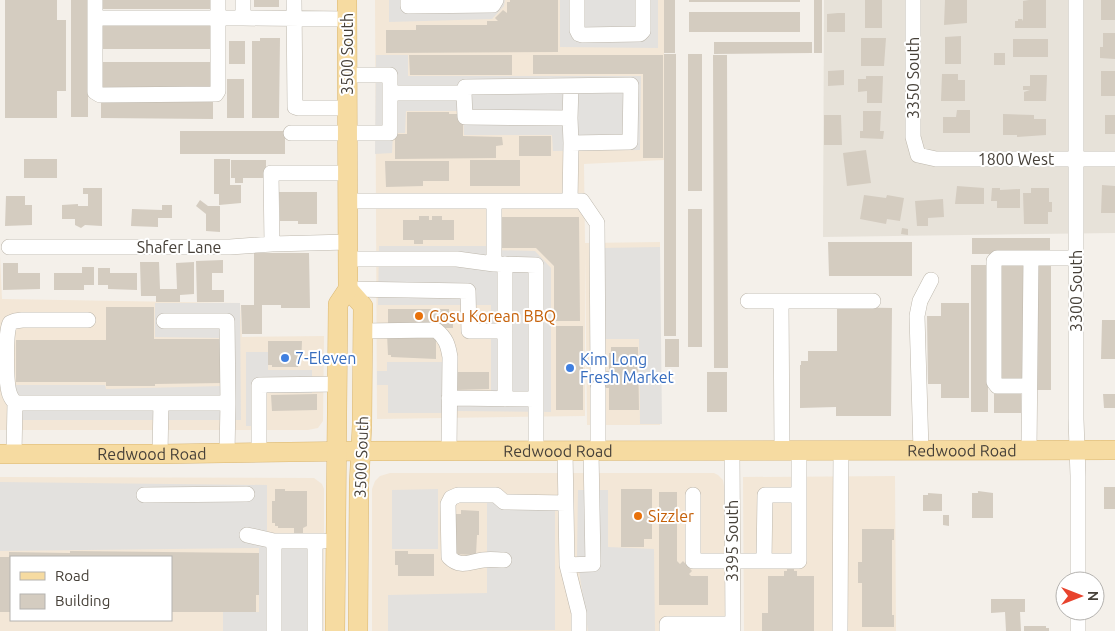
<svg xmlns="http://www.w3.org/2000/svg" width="1115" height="631" viewBox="0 0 1115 631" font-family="Ubuntu,sans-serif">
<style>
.residential{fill:#e7e2d9}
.commercial{fill:#f3e7d7;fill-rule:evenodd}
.parking{fill:#e3e1de}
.building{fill:#d4ccc0}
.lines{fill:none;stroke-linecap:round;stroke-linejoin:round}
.minor-casing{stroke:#beb8ad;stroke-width:16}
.major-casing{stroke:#dab772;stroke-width:20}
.minor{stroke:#fff;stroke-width:15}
.major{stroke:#f6dba1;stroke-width:19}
.food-dot{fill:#e8710a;stroke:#fff;stroke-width:2}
.shop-dot{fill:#3f7fe0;stroke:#fff;stroke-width:2}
.labels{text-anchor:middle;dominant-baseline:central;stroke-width:4;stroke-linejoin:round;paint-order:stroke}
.street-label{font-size:16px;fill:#474139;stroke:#fff}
.food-label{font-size:16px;fill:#c56008;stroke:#fff;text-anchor:start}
.shop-label{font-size:16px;fill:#366cbe;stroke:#fff;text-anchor:start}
</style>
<rect width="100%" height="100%" fill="#f4f0ea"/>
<path class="residential" d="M824,0H1115V233L823,237Z"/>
<path class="commercial" d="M375,0H664V160L584,164L585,243L660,242V425H587L585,246V416L377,419Z
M0,255L2,299L240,303L242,337L324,336L323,421L318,428L308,430H0Z
M390,473H714L718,475L723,480L724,486L725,631H372V489L375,481L380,476Z
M895,476L896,631H744L743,477Z
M0,477L314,478L322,484L324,489V631H0ZM11,557H171V620H11Z"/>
<path class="parking" d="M389,0H505L504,6L492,19L389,22Z
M560,0H658V48L560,47Z
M376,55H408V76H641L640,150L553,151L552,135H464L463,111H406L405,133H393L392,153L375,154Z
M379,246H492V250L535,251L551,268V412L457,411L456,393L491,392V305H378Z
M660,247L662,424H640L639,339H601L600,248Z
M155,303H240L241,420H15V385H105L106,389L222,386L223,338L155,337Z
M246,352H268V370H312V393H267V426H246Z
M387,362H444L445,413H388V385H377V371H387Z
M0,482L267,485V537H319L320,631H223V612H259V548L0,551Z
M438,489V549H392V490Z
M578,490H608V547L654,549L655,631H588L577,557Z
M555,499V630L388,631V595L487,593V502Z"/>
<path class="building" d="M5,0H57V20H66V91H57V118H5Z
M71,0H88V117H71Z
M102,0H210V9H102Z
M254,0H279V7H254Z
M510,0H558V52L386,53V30H416V25H487V21H498L495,18L503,10L507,13V2H510Z
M664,0H675V53H664Z
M689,0H800V2H689Z
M814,0H822V53H814Z
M865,0H882V28H865Z
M945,0H967V23L944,25Z
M1029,0H1046V28H1015V21H1018V19H1022L1023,21V1Z
M1101,0H1115V20H1101Z
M689,12H800V32H689Z
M838,13H845V32H827V14Z
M102,22H211V49H102Z
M1103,33H1115V59L1100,58V47H1103Z
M961,36V64H945V37Z
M260,38H280L279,118H252V41H260Z
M861,38H886L884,66H861Z
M1013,39H1048V57H1013Z
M229,41H245V64H229Z
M714,42H812V53L714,54Z
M994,53H1005V65H994Z
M664,54H676V336H664Z
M688,54H702V191H688Z
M409,55H512V75H410Z
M533,55H663V158H643V74H533Z
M713,55H727L728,368H714Z
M102,62H211V87H102Z
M844,70V85L828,86V71Z
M1101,71H1115V96H1101Z
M942,74H958V80H965V101H941Z
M1030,75H1047L1046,101H1024V92L1030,90H1023V86H1030Z
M866,76H883L882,103H867V91L858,92V79H866Z
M227,79H244V118H227Z
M101,102H213V119L101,118Z
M957,110H970V133H943V117H956Z
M863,111H881L880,131H884L883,139L860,138V131H863Z
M407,112H449V114H463V136L502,137L503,145L496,146V158L395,159V134H407Z
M1003,114L1034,115V119H1046V135L1017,137V135H1003Z
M824,115H841L842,145H824Z
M1105,115H1115V134H1105Z
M180,131H285V154H180Z
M519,136H551V156H519Z
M866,150L871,183L847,186L843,153Z
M24,159H57V178H24Z
M214,159H230V185H241V203L219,205V194H214Z
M231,160H266V178H243V183H235V178H231Z
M470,160H520V186H470Z
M385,161H449V181H423V186L386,187Z
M1102,185L1115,186V213H1101Z
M957,186L984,188V204H955Z
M83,188H102V226L85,225L81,228L75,225V219H62V205L78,204V206H88V194H83Z
M992,188H1000V190L1020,189V208H997V201H991Z
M1031,188H1049V202H1052V212H1048V224H1024L1023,193H1031Z
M279,192H317V224H298V221H280Z
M864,195L886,198L887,195L904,198L900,221L887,219L886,224L860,219Z
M6,196H25V205H32V225L5,226Z
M943,199L944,217L928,218V226H917L915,201Z
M200,200L208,206H220V232L206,231V214L196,206Z
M162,205H172V218H158V227L131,226L132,209L162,210Z
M688,209H702V347H688Z
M419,216H429V220H432V216H442V220H454V240H423V244H414V240H403V220H419Z
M502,217H579L580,321H554V266L536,248H502Z
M902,228L908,229V235L901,234Z
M972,238H1050V254H972Z
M828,242H912V276H829Z
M254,253H309L310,308H281V305H262V334H242L241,305H254Z
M223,260V273H212V290H224V302H197L196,261Z
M140,262H159L160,289H177L176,263L194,262V294L180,295V302H156V296H141Z
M3,263H18V273H40V289L3,290Z
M971,265H988V412H971Z
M1034,265H1051V390H1034Z
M998,266H1024V380H998Z
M82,267H94V285H84V290H54V273H82Z
M98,268H110V273H137V290L108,289V285H98Z
M941,303H969V398H941V384H928L927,316H941Z
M106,307H154V339H222V383L155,384V386H106V382H16V340H106Z
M837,307L892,308L891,416H836V407L800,408V365H801V361H808V351H837Z
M388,309H449V322H453V328H388Z
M1102,320H1115V359H1101Z
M556,326H583V410H556Z
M387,334H436V359L391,357V355H388Z
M665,339H679V367H665Z
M268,341H302L301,365H298V367H272V365H268Z
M611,347H638L639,410H609V388H590V371H609V353H611Z
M456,372H489V389L456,390Z
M707,372H727V412H707Z
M317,394V410L272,411L271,395Z
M994,394H1021V413H994Z
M1103,394H1115V408H1104Z
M1104,487H1115V509H1104Z
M275,489H285V491H307V526L303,528V535H294V528H278V526H275V523H272V501H275Z
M621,489H652V510H655V521L652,522V539H644V547H621Z
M978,491L993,493V518H972V493H978Z
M659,492H677V561L680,564L683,561L692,571L689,574L691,576H708V605H659Z
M928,493L942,494V511H923V495H928Z
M461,510L479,511V535H477L476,555L452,554L454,514H461Z
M943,515H949V526L943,525Z
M862,529H894V540H892V615H894V627H862V583H858V562H862Z
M70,551L259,553V595H256V612H171V557H11V612H0V557H9V552L70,553Z
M395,551H408V554H434V576H398V565H395Z
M787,568H794V571H797V576H814V631H762V613H768V576H784V571H787Z
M991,599H1025V612H1020L1021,631H1006L1005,612L991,613Z
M1024,626H1046V628H1049V631H1024Z"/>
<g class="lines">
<defs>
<path id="minor" d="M95,0V92L100,95L216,94L218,91V0
M243,0V18L347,19
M294,0L295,107L298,108H348
M408,0V6L493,5L496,0
M577,0V30L579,34L582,35L640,34L643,31V0
M913,0V137L918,155L936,159H1115
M1076,0V419L1078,476V581
M95,18H243
M390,93H464L465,87L631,85L630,142L571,143L570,118L465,117L464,93
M570,118L571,86
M291,133H390V75H347
M348,201H582L597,223L598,372
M570,201L571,143
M272,244L271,173H348
M9,247H230L272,244L348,242
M348,259H457L494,264L536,265V451
M494,264V201
M505,264V399
M348,289L468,291L469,331H505
M748,301H873
M781,301L782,450
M164,321H227L228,403
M363,331L436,330C446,338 448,345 450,357L449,451
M1029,386H997L994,382V261L997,258H1031
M598,388V451
M449,398L536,399
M15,403C12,399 10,397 9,392C6,381 5,333 10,323L15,321L22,320H88
M921,450L917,316L920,301L931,280
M1029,450L1031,258H1076
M565,451L567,565L579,613V631
M732,451L733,631
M259,453V385L338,384
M14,454L15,403H228L227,453
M160,454L161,403
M144,495L247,494
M693,495V561H799V450
M247,535L274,541H324
M315,541V631
M504,560C497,560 490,559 483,560C469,562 460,568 449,557L448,504L451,498L458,495H496L504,502L566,503
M764,561L765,495H799
M567,565L593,564L591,451
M1078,611V631
M274,631V541
M667,631V624H733
M840,631L841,450"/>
<g id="major">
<path d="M348,289L363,306L362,425L359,485L358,631"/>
<path id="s1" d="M0,454H160L361,451L1115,450"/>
<path d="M335,631C335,522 338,413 338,304L348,289L347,0"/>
</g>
</defs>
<use href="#minor" class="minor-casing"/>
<use href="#major" class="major-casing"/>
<use href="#minor" class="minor"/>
<use href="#major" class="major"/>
</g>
<g class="food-dot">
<circle cx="419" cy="316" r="5"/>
<circle cx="638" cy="516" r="5"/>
</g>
<g class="shop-dot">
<circle cx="285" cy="358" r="5"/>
<circle cx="570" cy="368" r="5"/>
</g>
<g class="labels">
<g class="street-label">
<text transform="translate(347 54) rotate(-90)">3500 South</text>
<text transform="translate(913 78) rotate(-90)">3350 South</text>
<text x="1016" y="159">1800 West</text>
<text x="179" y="247">Shafer Lane</text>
<text transform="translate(1076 291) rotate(-90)">3300 South</text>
<text stroke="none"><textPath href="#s1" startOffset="962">Redwood Road</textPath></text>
<text stroke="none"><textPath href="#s1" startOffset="558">Redwood Road</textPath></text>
<text stroke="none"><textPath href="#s1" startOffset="152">Redwood Road</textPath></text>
<text transform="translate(361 457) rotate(-88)">3500 South</text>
<text transform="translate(732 541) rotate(-90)">3395 South</text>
</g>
<g class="food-label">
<text x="429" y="316">Gosu Korean BBQ</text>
<text x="648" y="516">Sizzler</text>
</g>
<g class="shop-label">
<text x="295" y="358">7-Eleven</text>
<text x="580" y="359">Kim Long<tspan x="580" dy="18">Fresh Market</tspan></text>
</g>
</g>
<rect x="10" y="556" width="162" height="65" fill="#ffffff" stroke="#b5b3b0"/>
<rect x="20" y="572" width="25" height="8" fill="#f6dba1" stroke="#b5b3b0"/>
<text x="55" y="581" font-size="15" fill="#474139">Road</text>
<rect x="20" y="594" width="25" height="15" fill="#d4ccc0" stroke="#b5b3b0"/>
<text x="55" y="606" font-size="15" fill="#474139">Building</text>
<g transform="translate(1080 596) rotate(90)"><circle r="24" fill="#ffffff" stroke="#b5b3b0"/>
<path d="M0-4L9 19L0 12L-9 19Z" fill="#e8432d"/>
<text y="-8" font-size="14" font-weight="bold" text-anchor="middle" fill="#474139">N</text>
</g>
</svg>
